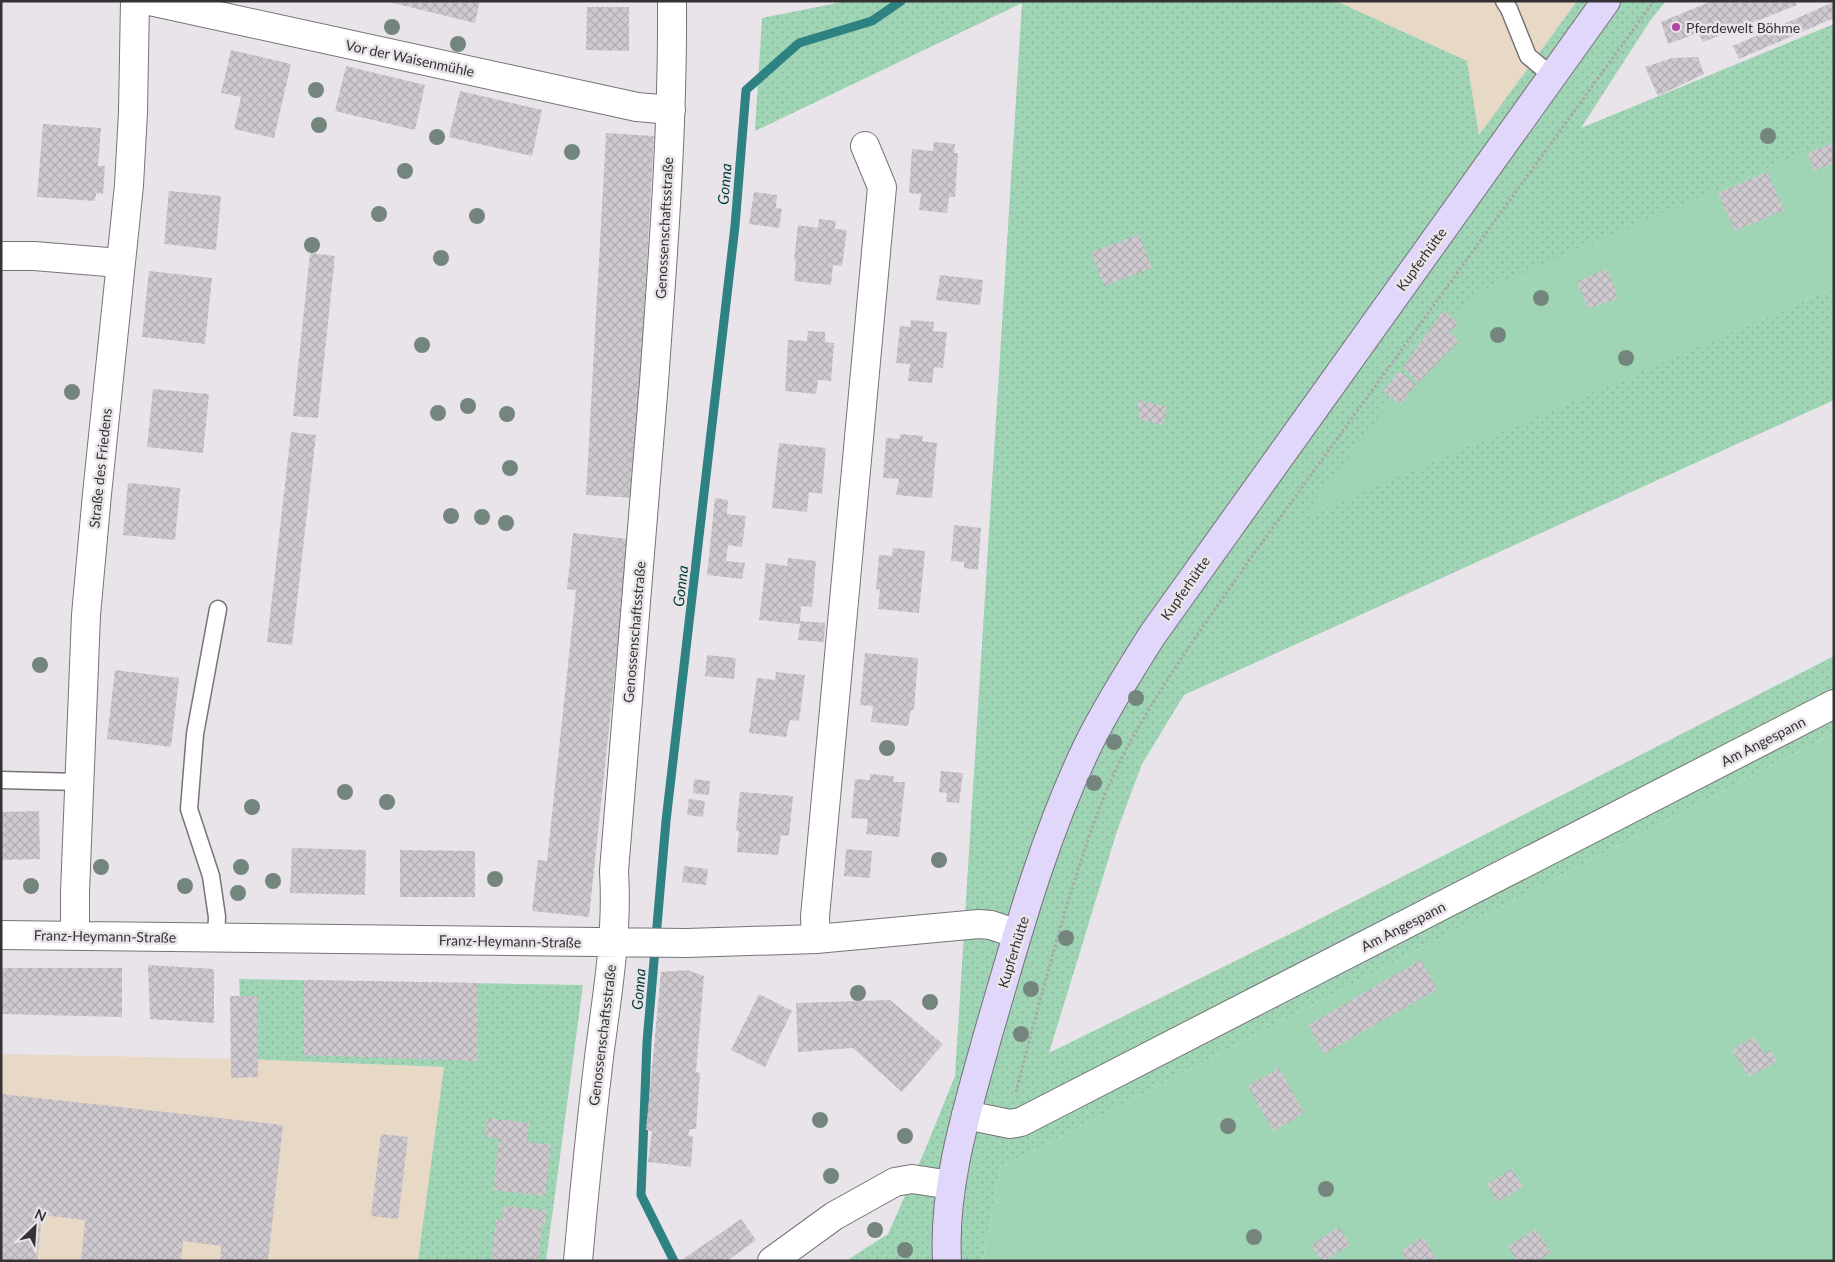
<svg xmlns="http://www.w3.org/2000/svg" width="1835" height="1262" viewBox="0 0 1835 1262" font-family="Lato,sans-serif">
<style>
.commercial{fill:#e8d9c6}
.grass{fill:url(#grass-dots)}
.garden{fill:#9fd4b5}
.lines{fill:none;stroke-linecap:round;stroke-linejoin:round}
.stream{stroke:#2f8282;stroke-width:9}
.building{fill:url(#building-cross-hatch)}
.lane-casing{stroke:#777378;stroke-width:19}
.street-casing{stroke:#777378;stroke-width:30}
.secondary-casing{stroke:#777378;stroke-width:30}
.path{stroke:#aaa6aa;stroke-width:3;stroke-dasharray:2.5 2.5;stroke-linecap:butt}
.lane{stroke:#fff;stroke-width:16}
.street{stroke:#fff;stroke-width:28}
.secondary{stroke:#e0d7fa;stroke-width:28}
.tree{fill:#74857e}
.poi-dot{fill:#b147a8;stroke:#e9e4e9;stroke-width:2}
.labels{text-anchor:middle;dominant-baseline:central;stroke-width:5;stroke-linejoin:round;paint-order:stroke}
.poi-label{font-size:14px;fill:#343234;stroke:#e9e4e9;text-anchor:start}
.street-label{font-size:14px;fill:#343234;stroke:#e9e4e9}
.water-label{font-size:15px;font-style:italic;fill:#033b3b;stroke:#e9e4e9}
</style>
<defs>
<pattern id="grass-dots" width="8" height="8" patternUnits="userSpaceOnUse" patternTransform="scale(1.25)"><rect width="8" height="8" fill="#9fd4b5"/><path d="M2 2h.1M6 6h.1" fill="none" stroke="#8ab69c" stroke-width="1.8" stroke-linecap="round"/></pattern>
<pattern id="building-cross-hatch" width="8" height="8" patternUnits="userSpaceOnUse" patternTransform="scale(1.25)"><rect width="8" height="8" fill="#cec9ce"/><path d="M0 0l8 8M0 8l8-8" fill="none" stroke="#b2adb2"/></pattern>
</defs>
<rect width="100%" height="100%" fill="#e9e4e9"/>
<path class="commercial" d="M1336,1H1577L1479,135L1467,61Z
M1,1054L243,1059L445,1067L418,1261H1Z"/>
<path class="grass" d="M847,1H1336L1467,61L1479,135L1577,1H1666L1650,21L1581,128L1834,24V141L1302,518L1834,288V400L1184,695L1142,764L1117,831L1049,1053L1300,929L1834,656V733L1000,1168L983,1261H846L888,1234L925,1150L955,1076L1022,3L755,131L762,18Z
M239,979L583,985L546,1261H418L444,1067L243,1059Z"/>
<path class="garden" d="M1834,139V288L1301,519L1473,294Z
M1834,733V1261H983L1000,1168Z"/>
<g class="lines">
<path class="stream" d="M674,1261L641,1195L647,1042L666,821L735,226L746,90L799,43L872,21L901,1"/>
</g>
<path class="building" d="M385,1H480L475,23Z
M1712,1H1795L1797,5L1703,42L1698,33L1668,44L1661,22Z
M1834,2V18L1739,59L1733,46Z
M587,7H629V51L586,50Z
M231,50L291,64L274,138L234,129L241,97L221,93Z
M1698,57L1704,74L1658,96L1645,67L1672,58Z
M346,66L425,85L415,130L335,111Z
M460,91L542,110L532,156L449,137Z
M43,124L101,128L98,166H105L103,194L96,193L95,201L37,197Z
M606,133L654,136L634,498L586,495Z
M934,142L955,144L954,153H958L955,197H949L947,213L919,210L921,194L909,193L912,149L933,151Z
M1834,143V163L1814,171L1808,153Z
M1767,172L1784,210L1735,231L1718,193Z
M169,191L221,196L216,250L164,244Z
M754,192L777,195L776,208L782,209L779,228L749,224Z
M819,219L836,221L835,229L847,230L842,266L833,265L831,285L794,281L796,261H794L798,225L818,228Z
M1139,235L1152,268L1104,286L1091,252Z
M310,253L335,256L318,418L293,416Z
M1607,269L1618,298L1588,309L1577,281Z
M149,271L212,278L205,344L142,337Z
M940,275L983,280L980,305L936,300Z
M1444,310L1458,324L1449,333L1459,341L1418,383L1403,367Z
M911,320L934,322L933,331L947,332L943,368L934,367L932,383L908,381L910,364L896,363L900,326L910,327Z
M808,331L825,332V342L834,343L831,381L818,380L816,394L785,391L788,340L807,341Z
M1399,371L1416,384L1401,404L1383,391Z
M153,389L209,394L203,453L147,447Z
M1138,400L1167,407L1163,425L1139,419Z
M291,432L316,435L292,645L267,642Z
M900,434L923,436L922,441L937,443L932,498L896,495L899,479L883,478L886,438L900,439Z
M779,443L826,448L822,494L809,492L807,512L772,508Z
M128,483L180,488L175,540L123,535Z
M715,498L728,500L727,514L746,516L742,547L728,545L726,561L745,563L742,579L707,575Z
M954,525L981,528L978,570L964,568V562L951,561Z
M573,533L629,539L589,917L532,911L538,860L547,861L576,590L567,589Z
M893,548L925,551L919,613L878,609L880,589L876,590L879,555L892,556Z
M788,558L816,561L812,607L801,606L800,621L825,623L824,642L798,640L800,624L759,620L766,563L787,566Z
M865,653L918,658L914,710H911L908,726L871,722L873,706L860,705Z
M707,655L736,658L734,679L705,676Z
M115,670L179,678L171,747L107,739Z
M776,672L805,675L799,721L790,720L786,737L749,733L757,678L775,680Z
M941,771L963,773L959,803L946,802L947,793L939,792Z
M870,774L894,776L893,782H905L899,837L866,834L868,819L851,818L855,779L870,780Z
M694,779L710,781L709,795L693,793Z
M740,792L793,796L789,836L781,835L778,855L737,852L739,831H736Z
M689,799L705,801L703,817L687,815Z
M39,811L40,859L1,860V812Z
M292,848L366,850L365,895L290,893Z
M846,849L872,851L870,878L844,876Z
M400,850L475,851V897H400Z
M684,866L708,869L706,885L682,882Z
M1421,960L1437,989L1324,1054L1308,1025Z
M148,965L214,969V1023L150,1019Z
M1,968H122V1017L1,1014Z
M687,970L704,976L696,1072L700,1073L696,1129H690L688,1135L693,1137L691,1167L648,1162L652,1131L646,1130L661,972Z
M304,980L478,983V1061L304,1055Z
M759,994L792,1011L765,1067L731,1050Z
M230,996H257L258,1077L231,1078Z
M890,1000L943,1044L902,1092L853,1048L798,1052L796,1003Z
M1754,1037L1764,1054L1770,1050L1777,1061L1749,1077L1732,1050Z
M1279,1068L1304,1113L1273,1131L1248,1086Z
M1,1094L283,1125L268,1261H220L221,1246L183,1241L181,1261H81L85,1220L42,1215L37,1261H1Z
M487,1118L529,1123L527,1142L551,1145L545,1196L493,1190L499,1138L485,1137Z
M381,1134L408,1137L398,1219L371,1216Z
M1512,1169L1523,1187L1497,1202L1487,1184Z
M503,1206L546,1210L545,1225H542L538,1261H491L496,1219L502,1220Z
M741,1219L756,1240L727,1261H684L683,1259Z
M1339,1227L1350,1245L1324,1261H1321L1311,1245Z
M1536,1229L1551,1253L1538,1261H1517L1508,1246Z
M1424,1237L1437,1261H1407L1401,1250Z"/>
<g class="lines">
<defs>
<path id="lane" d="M1504,1L1509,9L1528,56L1552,76
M1,780L79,782
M216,937L217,917L211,876L189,809L195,734L218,609"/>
<path id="street" d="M150,1L637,107L671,110
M1,256H34L120,263
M1,935L687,943L816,939L979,924L991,925L1017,934
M75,936V892L86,615L97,494L129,185L133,112L135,1
M816,939L815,917L882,187L865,146
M966,1115L1010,1124L1021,1122L1834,704
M578,1261C584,1193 591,1124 599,1057C607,995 618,933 614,871C628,708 642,545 654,382C663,255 673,128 672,1
M772,1261L834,1216L895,1182L912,1179L951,1185"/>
<path id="secondary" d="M947,1261C943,1185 967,1111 987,1038C1016,939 1043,838 1088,745C1107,707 1130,670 1153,634L1606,1"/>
</defs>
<use href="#lane" class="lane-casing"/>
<use href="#street" class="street-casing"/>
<use href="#secondary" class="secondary-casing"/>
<path class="path" d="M1016,1092C1033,1025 1051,958 1071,892C1085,848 1099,803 1120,761C1158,688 1206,622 1253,555L1654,1"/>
<use href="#lane" class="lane"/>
<use href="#street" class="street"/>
<use href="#secondary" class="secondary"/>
</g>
<g class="tree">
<circle cx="392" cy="27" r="8"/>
<circle cx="458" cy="44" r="8"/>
<circle cx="316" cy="90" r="8"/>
<circle cx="319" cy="125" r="8"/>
<circle cx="1768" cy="136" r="8"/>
<circle cx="437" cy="137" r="8"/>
<circle cx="572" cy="152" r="8"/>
<circle cx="405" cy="171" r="8"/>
<circle cx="379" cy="214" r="8"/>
<circle cx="477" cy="216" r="8"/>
<circle cx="312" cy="245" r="8"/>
<circle cx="441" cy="258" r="8"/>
<circle cx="1541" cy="298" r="8"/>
<circle cx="1498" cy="335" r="8"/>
<circle cx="422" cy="345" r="8"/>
<circle cx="1626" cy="358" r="8"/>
<circle cx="72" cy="392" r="8"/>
<circle cx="468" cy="406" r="8"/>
<circle cx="438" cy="413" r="8"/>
<circle cx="507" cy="414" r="8"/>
<circle cx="510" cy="468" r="8"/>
<circle cx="451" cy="516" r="8"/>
<circle cx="482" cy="517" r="8"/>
<circle cx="506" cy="523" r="8"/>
<circle cx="40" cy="665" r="8"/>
<circle cx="1136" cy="698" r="8"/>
<circle cx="1114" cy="742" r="8"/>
<circle cx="887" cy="748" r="8"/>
<circle cx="1094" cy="783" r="8"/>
<circle cx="345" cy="792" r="8"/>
<circle cx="387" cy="802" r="8"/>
<circle cx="252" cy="807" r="8"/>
<circle cx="939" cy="860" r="8"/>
<circle cx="101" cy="867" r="8"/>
<circle cx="241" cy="867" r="8"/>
<circle cx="495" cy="879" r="8"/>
<circle cx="273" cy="881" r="8"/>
<circle cx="31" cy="886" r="8"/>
<circle cx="185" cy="886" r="8"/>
<circle cx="238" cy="893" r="8"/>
<circle cx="1066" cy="938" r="8"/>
<circle cx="1031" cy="989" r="8"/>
<circle cx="858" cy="993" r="8"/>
<circle cx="930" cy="1002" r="8"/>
<circle cx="1021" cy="1034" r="8"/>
<circle cx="820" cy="1120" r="8"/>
<circle cx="1228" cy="1126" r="8"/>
<circle cx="905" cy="1136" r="8"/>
<circle cx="831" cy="1176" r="8"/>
<circle cx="1326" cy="1189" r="8"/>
<circle cx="875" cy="1230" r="8"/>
<circle cx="1254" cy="1237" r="8"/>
<circle cx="905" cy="1250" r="8"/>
</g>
<circle class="poi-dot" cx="1676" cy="27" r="5"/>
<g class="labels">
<g class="poi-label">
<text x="1686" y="27">Pferdewelt Böhme</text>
</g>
<g class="street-label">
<text transform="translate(410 58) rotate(12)">Vor der Waisenmühle</text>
<text transform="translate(664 228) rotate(-87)">Genossenschaftsstraße</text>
<text transform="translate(1421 259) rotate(-54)">Kupferhütte</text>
<text transform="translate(100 468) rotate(-84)">Straße des Friedens</text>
<text transform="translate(1185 588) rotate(-55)">Kupferhütte</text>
<text transform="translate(634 632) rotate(-85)">Genossenschaftsstraße</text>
<text transform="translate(1763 741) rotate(-27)">Am Angespann</text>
<text transform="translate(1403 926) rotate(-27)">Am Angespann</text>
<text transform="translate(105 936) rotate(1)">Franz-Heymann-Straße</text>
<text transform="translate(510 941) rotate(1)">Franz-Heymann-Straße</text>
<text transform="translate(1013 952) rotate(-73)">Kupferhütte</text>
<text transform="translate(602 1035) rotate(-83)">Genossenschaftsstraße</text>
</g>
<g class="water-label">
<text transform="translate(724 184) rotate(-85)">Gonna</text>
<text transform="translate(680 586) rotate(-83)">Gonna</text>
<text transform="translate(638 989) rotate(-85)">Gonna</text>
</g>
</g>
<rect width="1835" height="1262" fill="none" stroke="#343234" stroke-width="5"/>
<g transform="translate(35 1227) rotate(25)" stroke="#e9e4e9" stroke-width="4" paint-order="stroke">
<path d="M0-4L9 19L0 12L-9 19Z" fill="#343234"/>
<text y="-8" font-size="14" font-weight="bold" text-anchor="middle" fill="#343234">N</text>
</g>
</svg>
